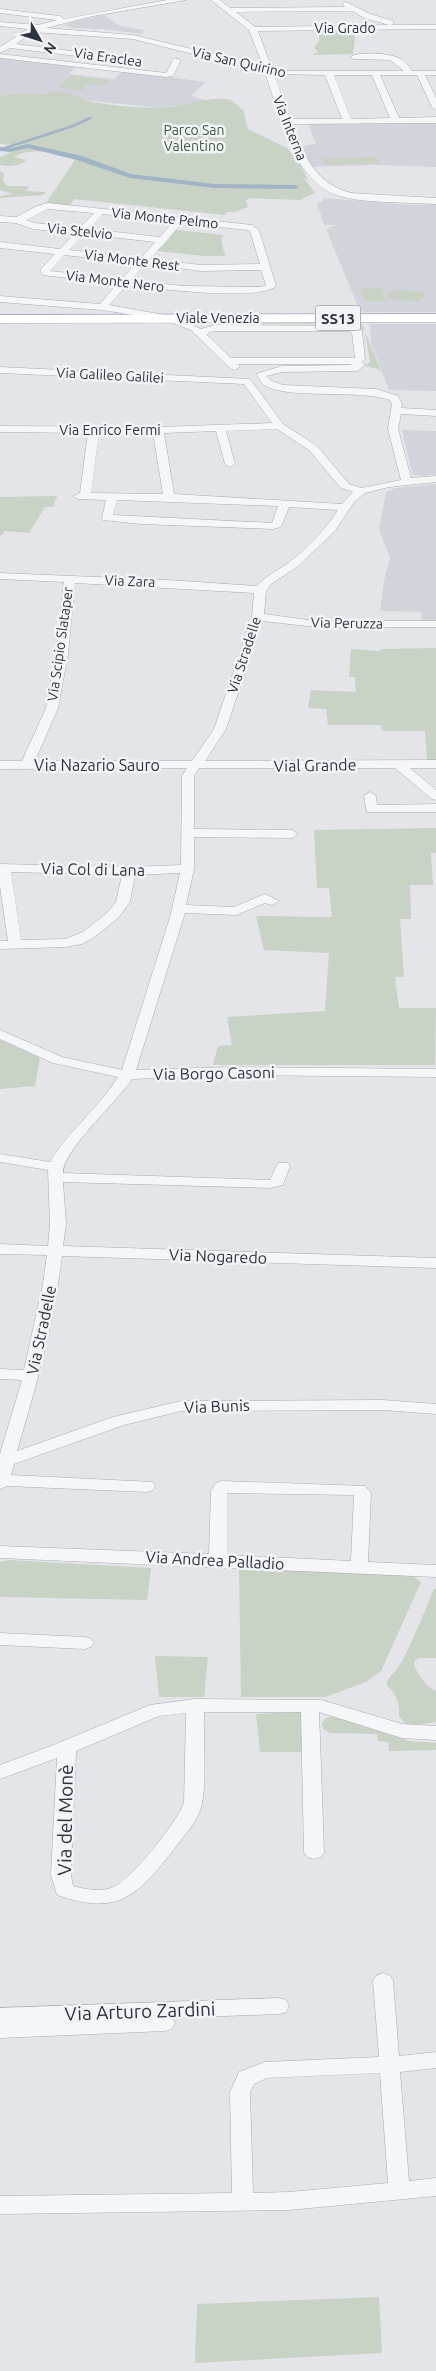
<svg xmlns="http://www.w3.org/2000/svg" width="436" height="2371" viewBox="0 0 436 2371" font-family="Ubuntu,sans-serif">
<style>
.built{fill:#d1d4db}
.green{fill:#c8d2c5}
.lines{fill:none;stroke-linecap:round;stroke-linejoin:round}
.stream{stroke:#a2b3c5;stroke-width:2.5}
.canal{fill:#a2b3c5;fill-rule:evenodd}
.minor-casing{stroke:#a8acb3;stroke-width:1}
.major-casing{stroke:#a3aab4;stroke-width:1}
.minor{fill:#f5f6f8;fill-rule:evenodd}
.major{fill:#fff;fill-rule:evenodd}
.labels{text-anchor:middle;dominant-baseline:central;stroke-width:5;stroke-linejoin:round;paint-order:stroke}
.far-street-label{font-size:14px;fill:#2c333f;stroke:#f2f4f7}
.far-park-label{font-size:14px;fill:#415a3b;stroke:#f2f4f7}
.shield{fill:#f2f4f7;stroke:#676d76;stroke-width:1}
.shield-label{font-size:15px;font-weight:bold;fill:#2c333f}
.street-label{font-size:16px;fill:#2c333f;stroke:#f2f4f7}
.near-street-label{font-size:19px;fill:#2c333f;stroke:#f2f4f7}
</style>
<rect width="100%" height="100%" fill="#e3e5e9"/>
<path class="built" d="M104,15L120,26L144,30L142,34L103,29L74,28L65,25L68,23Z
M2,58L78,65L69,74L114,79L123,71L206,82L191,96L209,101L159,108L19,93L0,96V59Z
M436,122V167L375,165L311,167L301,146L316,144L308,123Z
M323,198L410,205L436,204V312H366L360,311L326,229L336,225H324L317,203L323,201Z
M370,324H436V391L389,390L371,343Z
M402,430L436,431V475L420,476L412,474Z
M436,484V622H421L422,612L380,611L384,580L390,558L379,529L386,492L395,488Z"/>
<path class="green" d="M356,29L353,54L312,55L318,52L314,47C321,41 320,38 317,30Z
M71,76L108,80L101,86L87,85L82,90L59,88Z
M57,91C65,91 76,97 85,100C100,105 142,108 158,108C182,108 208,95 231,100L243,110L248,129L287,148L301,166L308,180L303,177L315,193L300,200L250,198L246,200L248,207L235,212H227L225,215L74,199L70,206L46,203L75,160C70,158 65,154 60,153C46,151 26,149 14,157L26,160C20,166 9,167 0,165V157L26,146L0,144V96L19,93L45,95Z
M377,157L379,163L326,165L322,159Z
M0,171L4,174L3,181L7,186H28L29,188L25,191L46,192L43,195L0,198V196L13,194L0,190Z
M175,230L224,235L221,239L225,256H205L157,251L170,238L169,237Z
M361,288H382L385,301H364Z
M394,289L426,293L419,302L386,298Z
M360,320L382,373L378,369L365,366L370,362L365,331L346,326V324H214L225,322Z
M57,496L53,507H45L29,533L5,531L0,537V497Z
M436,648V761L427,760L425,731H382L381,725H328L326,709L308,708L311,690L356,692L355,677H349L351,649L380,651L381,649Z
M436,828V853H431L433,885H410L411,919H400L404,977H395L399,1008H436L435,1065H213L218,1046L232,1045L227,1017L325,1011L329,953L264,950L256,916L332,917L329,888H317L314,830Z
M0,1039L40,1058L35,1086L0,1089Z
M9,1560L151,1568L147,1600L0,1597V1562Z
M239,1569L399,1574L413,1576L421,1582L381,1671L366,1682L325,1697H241Z
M434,1589H436V1658H418L414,1662C414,1671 427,1688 436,1691V1722L407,1726L399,1716C400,1702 396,1694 386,1684C389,1676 396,1672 400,1665C413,1641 423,1615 434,1589Z
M155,1656L208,1657L204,1697H159Z
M300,1712L304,1714L308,1752H260L256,1714Z
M334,1716L409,1741L436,1743V1750L389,1751L388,1742L378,1741L377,1734L330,1733L323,1729L322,1723L326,1718Z
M379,2297L382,2353L195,2363L197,2304Z"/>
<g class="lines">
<path class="stream" d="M5,148L73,126L90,118"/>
<path class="canal" d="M28,144L82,156L131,174L215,184L295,185L299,187L295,189L215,188L130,178L77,160L28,148L10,152L0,151V147L10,148Z"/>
<defs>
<path id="minor" d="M167,0H186L93,16L46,28L133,35L263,66L249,30L211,0H220L230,8L345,7L342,4L346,2L370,14L393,21L394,23L391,25H436V29L258,31L272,69L279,71H404L390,60L354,59L350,57C359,51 391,53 401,59C406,62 409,66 412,71H436V75H425L436,98V110L432,107L417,75H380L399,118L436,117V123L292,124C304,156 315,183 351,193L436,198V204C408,202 358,204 334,194C292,177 278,110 265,72L133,39L33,32L16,44L135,59L139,61L135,63L10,48L0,53V47L28,29L0,26V22L38,25L57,20L0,13V9L60,16L64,19ZM353,11L364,18L389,25L255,27L236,12ZM274,74L325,75L342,119H290ZM334,75H372L390,118L351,119Z
M0,54L166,73L174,58L181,60L173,76L166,77L0,58Z
M48,203L252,225L259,230L276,286C259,302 153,288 127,285L109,305L170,316L201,329L215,325L353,326L362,331L365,359L362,362L365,365L357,371L282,372L266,376L272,381L283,385L376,389L398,396L402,404L401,408L436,410V416L401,414L398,429L411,478L436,476V482L389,487L365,493L354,502L335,531L297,567L271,584L266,591L264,614L316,621H436V627H316L262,621L226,729L205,761L436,760V768H410L436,790V800L432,799L395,768H199L194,776V829L292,830L298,834L292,838L194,837V869L186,905L234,907L265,894L279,901L272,905L265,903L236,915L185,913L136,1070L234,1067L436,1069V1077L234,1075L132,1079C118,1101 62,1151 63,1173L270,1180L278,1163H288L290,1166L283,1185L270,1188L63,1182L66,1224L63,1246L436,1258V1268L62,1256C54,1322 36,1387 17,1451L113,1417L181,1401L383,1400L436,1404V1414L383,1410L181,1411L124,1425L14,1464L11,1475L153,1482L155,1486L153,1490L147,1492L7,1486L0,1489V1454L22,1380L0,1379V1369L24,1370L43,1284L47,1255L0,1254V1244L48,1246L50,1224L48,1170L0,1162V1154L50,1162C69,1130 99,1108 118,1077L53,1063L0,1039V1030L62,1057L122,1070L170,917L180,873L135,875L130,902L118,918L93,938L82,944L65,947L0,949V941H8L0,886V864L129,867L181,865L182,776L187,768L0,769V761H22L46,708L56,654L64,582L0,579V573L168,580L257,586C266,576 277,571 288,563C307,549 325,530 338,510L289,507L281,527L273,529L141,524L103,520L102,518L106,500L78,499L73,496L80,493L88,433L0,432V426L158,427L272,423L244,384L0,373V367L250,379L283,424L317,446L349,484L361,488L401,480L388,429L392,404L390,400C357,389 287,400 264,385C259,381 260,377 256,374L282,366L352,365L350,364H238L240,367L235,370L231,369L191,330L165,320L102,310L0,302V296L100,304L117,284L43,275L40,270L55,254L0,248V242L60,249L75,233L33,229L16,223L0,222V216L16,217L37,206ZM48,209L94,213L79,228L35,223L26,220ZM103,214L173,222L160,237L89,229ZM182,223L247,230L250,231L260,264L201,265L150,259ZM84,234L155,242L141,258L69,250ZM64,255L136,263L122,279L50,271ZM145,264L201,271L261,270L266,285L261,287L183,286L131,280ZM215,331H349L352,333L355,358H231L207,335L209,332ZM277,429L309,450L341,488L353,492L342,504L174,494L164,433L216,431L225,464L230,467L235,464L226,431ZM99,433H153L163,494L91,493ZM117,500L278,506L272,523L113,515ZM75,583L254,593L252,617L214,729L192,761H35L58,708L68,654ZM11,872L122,875L116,902L108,912L83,932L65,939L21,940Z
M370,792L376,796L377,805L436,804V812H367L364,796Z
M222,1481L365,1486L371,1493L368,1562L436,1565V1577L0,1558V1546L209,1554L211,1491L216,1483ZM227,1493L354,1495L351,1561L227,1555Z
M0,1633L85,1637L91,1639L94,1643L91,1647L85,1649L0,1645Z
M195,1699L321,1700L402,1724L436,1726V1740L402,1738L319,1712L324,1852L321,1857L314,1859L307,1857L304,1852L301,1712H204C203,1739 207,1778 202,1803C199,1821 185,1834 175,1848C138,1895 119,1917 57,1895L51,1875L57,1758L0,1779V1765L51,1746L150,1705ZM186,1713L184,1803C178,1821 129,1883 111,1888C99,1892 84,1889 73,1886L71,1875L76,1751L159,1716Z
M383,1973L390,1976L393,1981L399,2056L436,2052V2068L400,2072L409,2181L436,2178V2196L289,2210L0,2214V2196L232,2193L230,2092L239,2072L265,2062L379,2057L373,1981L376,1976ZM380,2073L388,2183L289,2192L253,2193L250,2092L254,2084L267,2078Z
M279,1998L286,2000L289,2006L286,2012L279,2014L172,2018L175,2023L172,2029L165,2031L0,2038V2008Z"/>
<path id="major" d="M436,314V322L0,323V315Z"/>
</defs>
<use href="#minor" class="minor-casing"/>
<use href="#major" class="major-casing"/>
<use href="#minor" class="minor"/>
<use href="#major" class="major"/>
</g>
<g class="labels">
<g class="far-street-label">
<text x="345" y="28">Via Grado</text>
<text transform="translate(108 57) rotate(8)">Via Eraclea</text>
<text transform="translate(239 62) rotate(13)">Via San Quirino</text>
<text transform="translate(290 128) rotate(68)">Via Interna</text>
<text transform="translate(165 218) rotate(6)">Via Monte Pelmo</text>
<text transform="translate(80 231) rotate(6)">Via Stelvio</text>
<text transform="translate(132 260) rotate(7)">Via Monte Rest</text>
<text transform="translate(115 281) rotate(7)">Via Monte Nero</text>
<text x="218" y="318">Viale Venezia</text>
<text transform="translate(110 375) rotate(3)">Via Galileo Galilei</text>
<text x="110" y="430">Via Enrico Fermi</text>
<text transform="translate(130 581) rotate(2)">Via Zara</text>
<text transform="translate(347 623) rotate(1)">Via Peruzza</text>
<text transform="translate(60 644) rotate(-82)">Via Scipio Slataper</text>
<text transform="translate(244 655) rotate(-72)">Via Stradelle</text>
</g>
<g class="far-park-label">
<text x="194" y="130">Parco San<tspan x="194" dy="16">Valentino</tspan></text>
</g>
<rect class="shield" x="315.5" y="305.5" width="45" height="25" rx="4"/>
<g class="shield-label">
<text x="338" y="318">SS13</text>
</g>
<g class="street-label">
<text x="97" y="765">Via Nazario Sauro</text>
<text transform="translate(315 765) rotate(-1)">Vial Grande</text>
<text transform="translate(93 869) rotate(1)">Via Col di Lana</text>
<text transform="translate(214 1073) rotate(-1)">Via Borgo Casoni</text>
<text transform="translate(218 1256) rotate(2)">Via Nogaredo</text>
<text transform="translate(41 1330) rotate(-78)">Via Stradelle</text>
<text transform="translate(217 1406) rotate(-2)">Via Bunis</text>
<text transform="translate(215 1560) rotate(3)">Via Andrea Palladio</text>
</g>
<g class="near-street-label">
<text transform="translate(65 1820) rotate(-89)">Via del Monè</text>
<text transform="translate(140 2011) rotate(-2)">Via Arturo Zardini</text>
</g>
</g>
<g transform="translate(40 40) rotate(129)" stroke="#f2f4f7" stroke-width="4" paint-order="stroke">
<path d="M0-4L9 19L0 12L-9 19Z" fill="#2c333f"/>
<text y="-8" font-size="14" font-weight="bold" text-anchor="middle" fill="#2c333f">N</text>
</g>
</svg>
